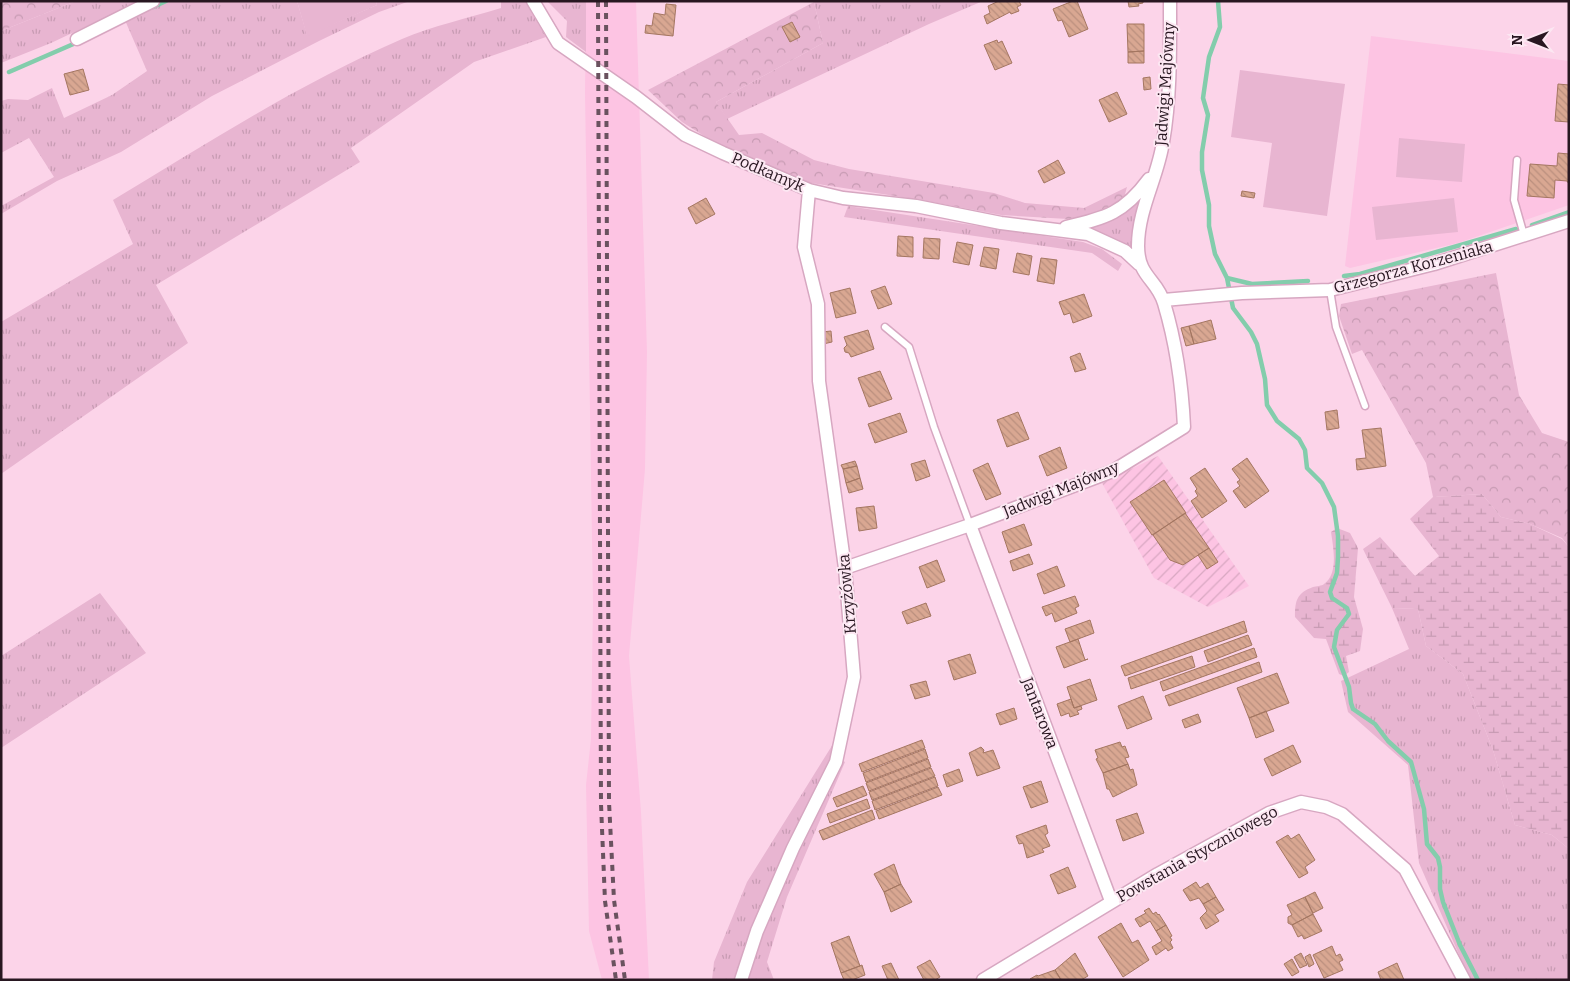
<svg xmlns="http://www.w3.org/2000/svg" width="1570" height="981" viewBox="0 0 1570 981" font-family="Bitter,serif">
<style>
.built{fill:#fdc4e3}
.industrial{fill:url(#industrial-furrows)}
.grass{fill:url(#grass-tufts)}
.forest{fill:url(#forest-crowns)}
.wetland{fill:url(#wetland-marsh)}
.green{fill:#e8b5d1}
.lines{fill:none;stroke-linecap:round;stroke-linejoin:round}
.stream{stroke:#83cdac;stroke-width:4.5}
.building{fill:url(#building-back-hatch);stroke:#a47661}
.service-casing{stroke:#d7a7c1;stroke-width:9}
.minor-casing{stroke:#d7a7c1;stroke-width:15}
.service{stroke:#fff;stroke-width:6}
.minor{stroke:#fff;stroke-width:12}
.rail{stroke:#6a525f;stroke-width:4;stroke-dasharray:6 6;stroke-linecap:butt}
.labels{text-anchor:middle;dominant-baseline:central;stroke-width:4;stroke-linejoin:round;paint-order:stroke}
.street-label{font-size:16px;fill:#281721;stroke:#fce7f2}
</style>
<defs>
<pattern id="industrial-furrows" width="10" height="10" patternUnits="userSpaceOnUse" patternTransform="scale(1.25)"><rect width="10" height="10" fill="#fdc4e3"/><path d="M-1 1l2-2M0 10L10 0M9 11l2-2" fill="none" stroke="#d9a8c2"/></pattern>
<pattern id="grass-tufts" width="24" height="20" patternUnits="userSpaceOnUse" patternTransform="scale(1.25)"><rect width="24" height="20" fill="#e8b5d1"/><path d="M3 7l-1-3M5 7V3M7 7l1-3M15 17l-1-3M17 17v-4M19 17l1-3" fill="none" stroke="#c79bb3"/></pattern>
<pattern id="forest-crowns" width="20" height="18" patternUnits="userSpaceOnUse" patternTransform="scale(1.25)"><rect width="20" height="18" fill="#e8b5d1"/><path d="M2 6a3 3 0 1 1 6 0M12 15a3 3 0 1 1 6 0" fill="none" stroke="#c79bb3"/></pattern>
<pattern id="wetland-marsh" width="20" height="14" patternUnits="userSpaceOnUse" patternTransform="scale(1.25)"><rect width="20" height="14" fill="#e8b5d1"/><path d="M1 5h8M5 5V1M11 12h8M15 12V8" fill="none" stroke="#c79bb3"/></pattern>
<pattern id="building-back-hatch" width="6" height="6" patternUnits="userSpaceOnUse" patternTransform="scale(1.25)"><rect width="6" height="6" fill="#d9a792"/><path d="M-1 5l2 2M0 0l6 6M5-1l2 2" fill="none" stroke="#ba8f7e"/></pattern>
</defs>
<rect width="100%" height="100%" fill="#fcd4e9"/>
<path class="built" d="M586,1H636L647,352L645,469L629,656L641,812L649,980H602L589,931L586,785L591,739L593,602L585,93Z
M1371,36L1569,61V205L1458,243L1350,268L1345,266Z"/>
<path class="industrial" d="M1158,456L1249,586L1208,607L1154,578L1102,483Z"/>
<path class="grass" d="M76,1H140L51,43L1,63V31Z
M162,1H297L307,35L377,5L376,1H410L379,12L319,41L212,96L121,152L57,181L1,214V206L54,177L29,138L1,153V101L8,99L28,100L52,88L64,118L112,95L147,71L124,18Z
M501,1H528L531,12L546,37L474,62L351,148L360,162L156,285L188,343L1,474V322L133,244L113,200C207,143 301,83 402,39C433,26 468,18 501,8Z
M547,1H586V52L566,37L567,21Z
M816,1H983L929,24L727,119L716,102L823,43L814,2Z
M1142,195L1132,247L1128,248L1084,229C1108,222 1125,213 1142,195Z
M848,206L1083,242L1102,249L1122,264L1118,271L1092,253L844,217Z
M100,593L146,653L1,748V656Z
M1392,608L1418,609L1426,646L1463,674L1493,750L1515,825L1552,835L1569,849V980H1470L1419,863L1408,765L1348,712L1341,681L1409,649Z
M848,687L832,765L735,980H712L714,962L747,882L833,744Z
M840,759L845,762L787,897L767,962L774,980H744L757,938Z"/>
<path class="forest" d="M1,1H76L1,31Z
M814,2L823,43L716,102L739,135L762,133L814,160L849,169L994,193L1025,203L1084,208L1127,187L1124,198L1085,220L1001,215L921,200L811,183L723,148L682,122L648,90Z
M1496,273L1519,395L1542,433L1569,442V547L1562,538L1530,524L1501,517L1482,494L1433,497L1426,463L1362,350L1352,354L1339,316L1341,304Z"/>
<path class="wetland" d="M1482,494L1501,517L1530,524L1562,539L1569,547V849L1552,835L1515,825L1493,750L1463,674L1426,646L1418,609L1392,608L1363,549L1380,537L1415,576L1439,556L1410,519L1433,497Z
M1337,528L1350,533L1358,548L1354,597L1363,629L1360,651L1346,656L1349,672L1344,676L1339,674L1326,639L1314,638L1295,617C1295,600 1297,593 1313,587C1316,586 1322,586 1324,584C1339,574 1333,546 1331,532Z"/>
<path class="green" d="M297,1H376L377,5L307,36Z
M1240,70L1345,84L1327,216L1263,207L1272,143L1231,137Z
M1399,138L1465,144L1462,182L1396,177Z
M1454,198L1458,232L1376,240L1372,207Z"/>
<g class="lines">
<path class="stream" d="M1218,1L1220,27L1209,57L1203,98L1208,115L1202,152V170L1209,205V226L1215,254L1227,278L1233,308L1251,332L1257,344L1265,379L1267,405L1277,421L1299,439L1305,450L1307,468L1322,483L1334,507L1338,536V557L1337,573L1330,592L1332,598L1347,608L1349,614L1337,630L1334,647L1349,687L1351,703L1353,709L1375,724L1388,741L1411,762L1424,809L1427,844L1438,858L1440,867V889L1443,902L1460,945L1478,980
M153,7L166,1
M9,72L78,42
M1532,225L1569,212
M1344,276L1360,274L1516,229
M1227,278L1252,284L1308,281"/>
</g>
<path class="building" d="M999,1H1019L1021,5L1017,7L1019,11L1011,14L1010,12L987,24L984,16L990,13L988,6Z
M1073,1H1077L1088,29L1069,37L1062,20L1058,21L1053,9Z
M1128,1H1143V3L1138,4L1139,6L1129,7Z
M666,4L676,5L673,36L645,33L646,25L652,26L654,13L665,15Z
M792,22L800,37L790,42L782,27Z
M1127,24H1144V51L1128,52Z
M997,40L998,43L1002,41L1012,63L995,70L984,45Z
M1144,51V63H1128V52Z
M83,69L89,90L70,95L64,74Z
M1150,77L1151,89L1144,90L1143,78Z
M1558,84L1569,85V122L1555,121Z
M1117,92L1127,114L1109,122L1099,100Z
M1558,153L1569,154V184L1567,181L1555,180L1554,198L1527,196L1530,164L1557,166Z
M1058,160L1065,173L1044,183L1038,171Z
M1242,191L1255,193L1254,198L1241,196Z
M706,198L715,214L696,224L688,208Z
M898,236L913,237V257L897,256Z
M924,238L940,239L939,259L923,258Z
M957,242L973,245L969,265L953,262Z
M984,247L999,249L996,269L980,266Z
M1017,253L1032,256L1029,275L1013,272Z
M1041,258L1057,260L1054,284L1037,281Z
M885,286L892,304L878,309L871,291Z
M850,288L856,313L836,318L830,293Z
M1084,294L1092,316L1073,323L1070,313L1064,315L1059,302Z
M1211,320L1216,339L1194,344L1189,326Z
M1189,326L1194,344L1186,346L1181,328Z
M868,330L874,349L851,357L849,353L845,352L844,348L847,345L844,337Z
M831,331L832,342L823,344L822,332Z
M1080,353L1086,369L1075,372L1070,357Z
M880,371L892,399L869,407L858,378Z
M1337,410L1339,428L1327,430L1325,412Z
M1018,412L1029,439L1007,447L997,420Z
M900,413L907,432L875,443L868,424Z
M1381,428L1386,466L1357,470L1356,459L1366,458L1362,430Z
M1060,447L1067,468L1047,476L1039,456Z
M1247,458L1269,491L1245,508L1233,491L1240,486L1237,482L1240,480L1232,469Z
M925,460L930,476L916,481L911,464Z
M855,461L857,466L843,469L841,465Z
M988,463L1001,494L986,500L973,470Z
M857,466L860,478L846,483L843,469Z
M1205,468L1227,501L1202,518L1191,501L1198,496L1195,491L1197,489L1190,478Z
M860,478L863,489L849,493L846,483Z
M1164,480L1186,513L1152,535L1130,502Z
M874,506L877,528L859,531L856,508Z
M1185,513L1209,548L1183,565L1170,560L1153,535Z
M1024,524L1032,545L1009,553L1002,532Z
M1209,548L1218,562L1207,569L1198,555Z
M1029,554L1033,564L1013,571L1010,561Z
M937,560L945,581L927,588L919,567Z
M1057,566L1065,586L1044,594L1037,574Z
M1075,596L1079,606L1075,608L1077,613L1055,622L1052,613L1046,616L1042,607Z
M926,603L931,616L907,624L902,612Z
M1090,620L1094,633L1070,642L1065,629Z
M1244,621L1247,632L1125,676L1121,666Z
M1248,635L1252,645L1208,662L1204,651Z
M1078,639L1085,660L1088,659L1064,668L1056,647Z
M1254,648L1257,657L1163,691L1160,682Z
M970,654L976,673L954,680L948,661Z
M1192,656L1195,667L1131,689L1128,678Z
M1259,662L1262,672L1169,706L1165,696Z
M1277,673L1289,703L1249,718L1237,688Z
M1090,679L1097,700L1074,708L1067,687Z
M926,681L930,695L915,699L910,685Z
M1143,696L1152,719L1127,729L1118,706Z
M1071,699L1074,708L1081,706L1082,709L1077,711L1079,714L1070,717L1069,713L1061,716L1057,704Z
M1014,708L1017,719L1000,725L996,714Z
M1266,711L1274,731L1256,738L1249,718Z
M1198,714L1201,722L1185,728L1182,720Z
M922,740L925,748L862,772L859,764Z
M1120,742L1122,747L1125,746L1129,757L1125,758L1128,764L1103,773L1096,759L1098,758L1095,750Z
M1293,745L1301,762L1272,776L1264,759Z
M981,747L984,750L983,753L993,750L1000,768L977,776L969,753Z
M925,749L928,758L866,782L863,773Z
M928,759L931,767L869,791L866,783Z
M1128,764L1130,770L1133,769L1137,785L1113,797L1109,789H1107L1103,773Z
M931,768L935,776L872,800L869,792Z
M959,769L963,781L947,787L943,775Z
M935,777L938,786L875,810L872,801Z
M1041,781L1048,802L1031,808L1023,787Z
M863,786L867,795L837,807L833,798Z
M938,787L942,795L879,819L876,811Z
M867,799L870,808L830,823L827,814Z
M872,810L875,819L823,840L819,831Z
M1137,813L1144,833L1123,841L1116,820Z
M1046,825L1048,833L1045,835L1050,846L1042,849L1044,852L1027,858L1023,843L1019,844L1016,836Z
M1299,834L1315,860L1305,867L1308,873L1299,878L1276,842L1288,835L1291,839Z
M894,864L901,884L884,892L874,874Z
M1068,867L1076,887L1058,894L1050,875Z
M1196,882L1200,888L1208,883L1216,897L1203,904L1199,898L1190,901L1183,890Z
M901,884L912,902L891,912L884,892Z
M1315,892L1323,908L1313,913L1305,897Z
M1216,897L1224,910L1215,915L1219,921L1206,929L1200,918L1207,911L1203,904Z
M1305,897L1313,914L1292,925L1288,923V917L1292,915L1287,905Z
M1149,908L1153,914L1156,912L1158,915L1159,914L1166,925L1156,931L1150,921L1140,927L1135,919L1146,913L1144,911Z
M1313,914L1322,931L1304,939L1302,935L1298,937L1292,925Z
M1121,923L1132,943L1138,940L1149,960L1123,977L1098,937Z
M1166,925L1172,936L1170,937L1172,940L1170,942L1173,948L1168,951L1166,948L1156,955L1152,947L1162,941L1156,931Z
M849,936L860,966L841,973L831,943Z
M1332,946L1336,956L1340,954L1343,960L1339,962L1343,970L1324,978L1313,955Z
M1075,953L1088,976L1081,980H1061L1055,970Z
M1301,953L1307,965L1300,968L1294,957Z
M1310,954L1314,964L1309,967L1305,957Z
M1292,959L1299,972L1292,976L1284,964Z
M930,960L940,977L935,980H924L917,967Z
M891,963L899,980H888L882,966Z
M1397,963L1404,980H1381L1378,972Z
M862,965L865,975L852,980H844L841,973Z
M1055,970L1061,980L1030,979L1037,975L1038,976Z"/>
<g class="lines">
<defs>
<path id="service" d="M1517,160L1514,200L1524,235
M1330,290L1336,327L1365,406
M885,327L909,347L934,427L970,525"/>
<path id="minor" d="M533,1L558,43L636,97L685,135L723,153L809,190L843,198L916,206L1001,223L1088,234L1125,251L1139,264
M77,39L153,1
M1066,227C1106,218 1124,213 1149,179
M1164,300L1242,293L1330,290L1434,264L1569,221
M970,525L1111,901
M845,568L970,525L1113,471L1184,427C1182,384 1176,343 1164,303C1157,279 1138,277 1138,246C1138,209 1158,177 1163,142C1171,96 1170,48 1170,1
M741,980L757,931L793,848L836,762L854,677L845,568L819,381L818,304L804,247L809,190
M983,980L1158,874L1269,813L1301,802L1326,807L1342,814L1405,869L1464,980"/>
</defs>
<use href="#service" class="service-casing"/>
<use href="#minor" class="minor-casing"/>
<use href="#service" class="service"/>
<use href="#minor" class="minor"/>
<path class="rail" d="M598,1L601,804L605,901L616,980
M606,1L609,802L614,900L625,980"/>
</g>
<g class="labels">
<g class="street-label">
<text transform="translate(1165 84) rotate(-86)">Jadwigi Majówny</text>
<text transform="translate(768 172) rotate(23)">Podkamyk</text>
<text transform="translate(1413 267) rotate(-15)">Grzegorza Korzeniaka</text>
<text transform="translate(1061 489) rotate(-22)">Jadwigi Majówny</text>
<text transform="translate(847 594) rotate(-95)">Krzyżówka</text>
<text transform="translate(1040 713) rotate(69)">Jantarowa</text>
<text transform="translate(1197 854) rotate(-29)">Powstania Styczniowego</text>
</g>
</g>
<rect width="1570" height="981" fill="none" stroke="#281721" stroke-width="5"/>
<g transform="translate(1530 40) rotate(270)" stroke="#fce7f2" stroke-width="4" paint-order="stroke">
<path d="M0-4L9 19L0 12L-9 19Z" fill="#281721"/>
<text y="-8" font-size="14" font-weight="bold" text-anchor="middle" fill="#281721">N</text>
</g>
</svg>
